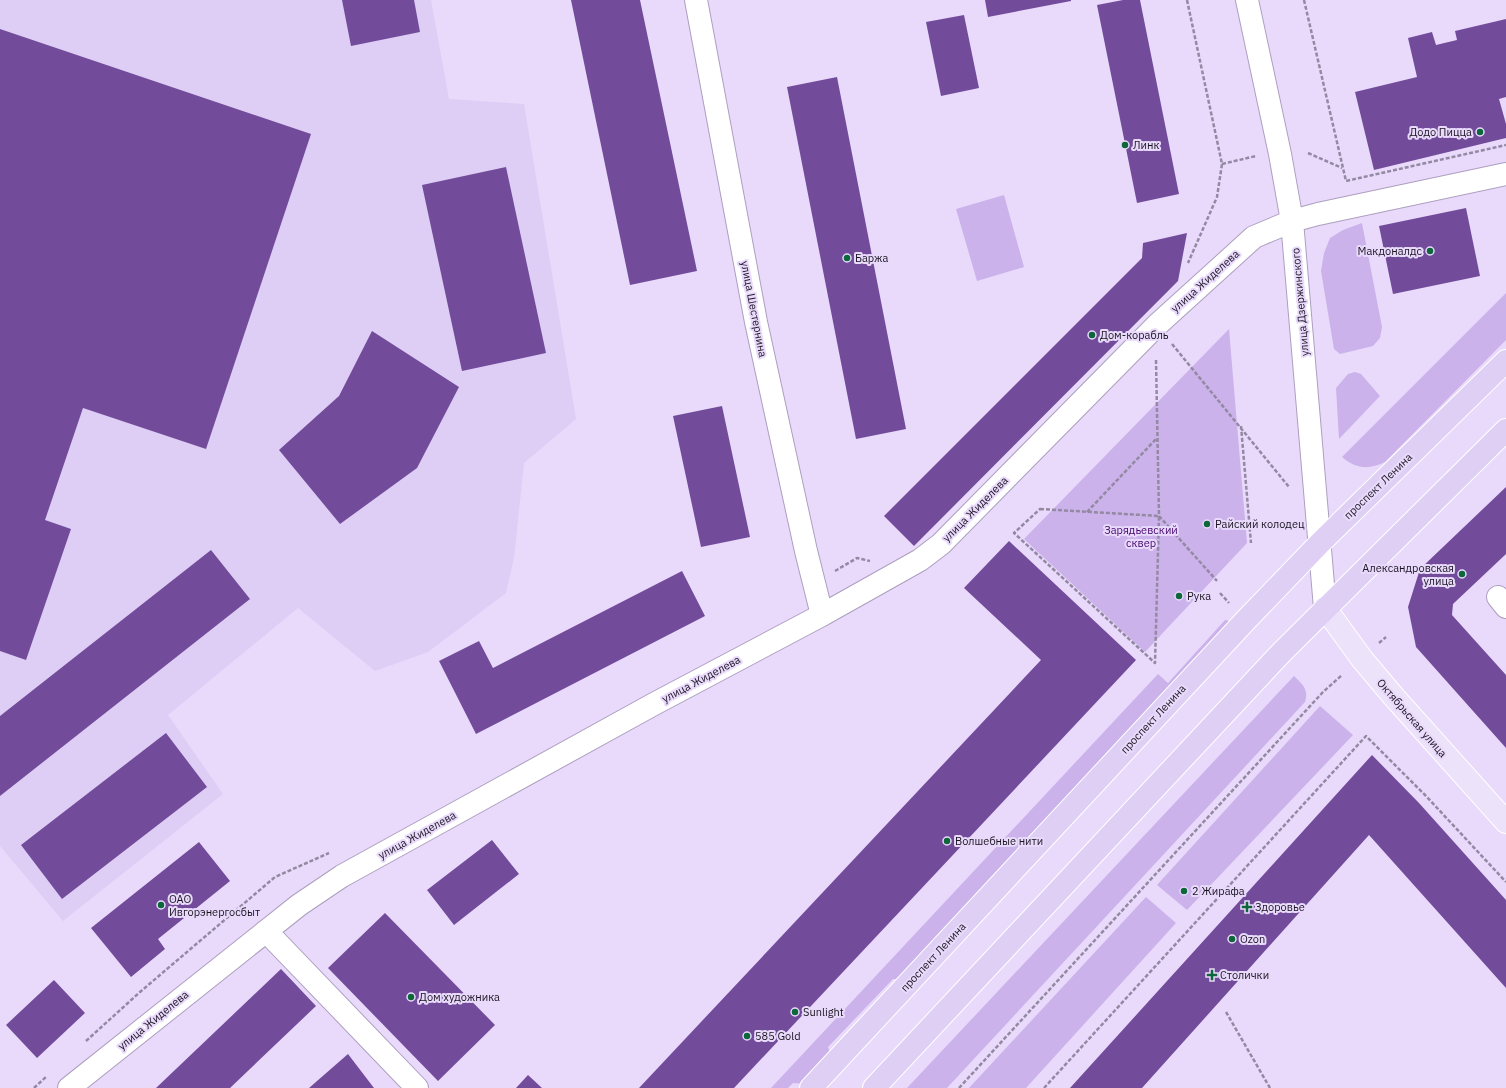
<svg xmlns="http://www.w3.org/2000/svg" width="1506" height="1088" viewBox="0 0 1506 1088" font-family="'IBM Plex Sans',sans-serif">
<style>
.built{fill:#decdf5}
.green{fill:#cbb2eb}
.building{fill:#724c9a}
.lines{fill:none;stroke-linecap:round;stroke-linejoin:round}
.minor-casing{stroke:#ad9fbf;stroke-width:24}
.major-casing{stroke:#fff;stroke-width:24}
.highway-casing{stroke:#fff;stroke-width:24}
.path{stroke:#9489a2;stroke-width:2.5;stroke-dasharray:4 2;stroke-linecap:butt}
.minor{stroke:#fff;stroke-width:22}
.major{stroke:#ece2f9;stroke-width:22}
.highway{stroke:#dfcff5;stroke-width:22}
.poi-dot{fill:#0e673a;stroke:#e9dafc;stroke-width:1.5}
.labels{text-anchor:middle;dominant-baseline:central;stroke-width:4;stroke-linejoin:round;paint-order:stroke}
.poi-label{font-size:11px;fill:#19141f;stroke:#e9dafc;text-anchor:start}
.street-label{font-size:11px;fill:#19141f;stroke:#e9dafc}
.park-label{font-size:11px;fill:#43066d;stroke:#e9dafc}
</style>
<rect width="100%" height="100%" fill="#e9dafc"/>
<path class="built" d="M0,0H431L449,99L524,104L576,419L524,463L514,558L506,593L428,652L375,671L298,608L168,715L223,794L63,921L0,846Z"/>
<path class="green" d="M1004,195L1024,267L977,281L956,209Z
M1362,223L1382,327L1380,338L1373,346L1340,354L1334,349L1321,271L1324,253L1330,238L1343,230Z
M1506,293V340L1385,462C1369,470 1356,469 1342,457Z
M1229,329L1247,543L1145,652L1024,539Z
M1355,372L1361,374L1380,396L1339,439L1336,388L1348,374Z
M1225,620L1235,622L903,979H893L828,1047L831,1055L806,1084L793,1083L788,1088H771L1158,674L1168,683Z
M1294,676C1302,684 1309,689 1305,702L947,1088H907Z
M1320,706L1353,735L1187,910L1157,885Z
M1146,897L1176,923L1026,1088H969Z"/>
<path class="building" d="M342,0H414L420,32L351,46Z
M571,0H640L697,271L630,285Z
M985,0H1071V1L988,17Z
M1123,0H1140L1179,194L1137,203L1097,5Z
M964,15L979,88L941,96L926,22Z
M1506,19V97L1499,99L1506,124V138L1374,170L1355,92L1417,77L1408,38L1432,32L1436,45L1457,40L1455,31Z
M0,29L311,134L206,449L83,408L45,520L71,529L26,660L0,651Z
M837,77L906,429L856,439L787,87Z
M506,167L546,353L462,371L422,185Z
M1466,208L1480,276L1393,294L1379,226Z
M1187,233L1178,281L914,546L884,516L1142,258L1143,243Z
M372,331L459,387L417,468L340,524L279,450L339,396Z
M722,406L750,537L701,547L673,416Z
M1506,487V554L1453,604L1452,615L1506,675V748L1416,647L1408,607L1420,569Z
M1009,541L1136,660L734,1088H639L1041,660L964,588Z
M211,550L250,599L0,796V716Z
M682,571L705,616L476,734L439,661L479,641L493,668Z
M166,733L207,787L62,899L21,845Z
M1372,755L1419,803L1506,900V988L1369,835L1142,1088H1070Z
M492,840L519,874L454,925L427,890Z
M199,842L230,881L158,939L165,949L131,977L91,928Z
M385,913L495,1025L438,1081L328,968Z
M281,969L316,1006L230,1088H156Z
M54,980L85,1013L37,1058L6,1025Z
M348,1054L374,1088H309Z
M528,1075L542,1088H516Z"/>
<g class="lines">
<defs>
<path id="minor" d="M696,0L756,322L806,551L822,615
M1247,0L1280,154L1292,221L1325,608
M1498,597L1506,607
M266,931L417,1088
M69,1088L299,905L342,876L654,704L822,615L920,560L941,544L1157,325L1254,237L1292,221L1318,214L1506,174"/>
<path id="major" d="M1325,608L1362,659L1394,697L1506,822"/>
<path id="highway" d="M811,1088L1246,620L1320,543L1506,361
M874,1088L1281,653L1506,430"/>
</defs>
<use href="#minor" class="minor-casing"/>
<use href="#major" class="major-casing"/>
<use href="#highway" class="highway-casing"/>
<path class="path" d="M1187,0L1222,164L1217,197L1188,263
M1304,0L1346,181L1506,145
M1308,153L1342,168
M1222,164L1256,156
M1172,344L1289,487
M1156,360L1159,516L1217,581
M1241,426L1251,543
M1040,509L1159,516L1155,663L1014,533Z
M1087,512L1157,438
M835,571L857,558L870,561
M1220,593L1229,603
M1379,643L1386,637
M1226,1012L1270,1088
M86,1041L140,992L275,877L329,853
M34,1088L47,1076
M959,1088L1323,692L1342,675
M1044,1088L1366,736L1426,796L1506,882"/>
<use href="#minor" class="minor"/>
<use href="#major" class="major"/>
<use href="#highway" class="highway"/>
</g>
<g class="poi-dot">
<circle cx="1480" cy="132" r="4"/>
<circle cx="1125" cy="145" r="4"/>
<circle cx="1430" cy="251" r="4"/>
<circle cx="847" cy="258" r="4"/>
<circle cx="1092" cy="335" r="4"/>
<circle cx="1207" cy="524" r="4"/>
<circle cx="1462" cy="574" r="4"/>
<circle cx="1179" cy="596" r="4"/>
<circle cx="947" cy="841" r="4"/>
<circle cx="1184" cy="891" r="4"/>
<circle cx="161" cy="905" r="4"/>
<path d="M1245 901h4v4h4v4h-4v4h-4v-4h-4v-4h4z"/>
<circle cx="1232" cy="939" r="4"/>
<path d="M1210 969h4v4h4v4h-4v4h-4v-4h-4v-4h4z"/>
<circle cx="411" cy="997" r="4"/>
<circle cx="795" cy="1012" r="4"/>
<circle cx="747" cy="1036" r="4"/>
</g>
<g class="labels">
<g class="poi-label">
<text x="1472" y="132" text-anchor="end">Додо Пицца</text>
<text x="1133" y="145">Линк</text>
<text x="1422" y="251" text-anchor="end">Макдоналдс</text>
<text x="855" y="258">Баржа</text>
<text x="1100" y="335">Дом-корабль</text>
<text x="1215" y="524">Райский колодец</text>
<text x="1454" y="568" text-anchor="end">Александровская<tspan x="1454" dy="13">улица</tspan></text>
<text x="1187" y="596">Рука</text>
<text x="955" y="841">Волшебные нити</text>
<text x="1192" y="891">2 Жирафа</text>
<text x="169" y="899">ОАО<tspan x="169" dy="13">Ивгорэнергосбыт</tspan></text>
<text x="1255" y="907">Здоровье</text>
<text x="1240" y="939">Ozon</text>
<text x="1220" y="975">Столички</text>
<text x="419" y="997">Дом художника</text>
<text x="803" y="1012">Sunlight</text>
<text x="755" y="1036">585 Gold</text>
</g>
<g class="street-label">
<text transform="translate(1205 281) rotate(-42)">улица Жиделева</text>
<text transform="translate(1300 302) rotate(-95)">улица Дзержинского</text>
<text transform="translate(754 309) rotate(79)">улица Шестернина</text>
<text transform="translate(1378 486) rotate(-44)">проспект Ленина</text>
<text transform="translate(975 509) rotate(-45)">улица Жиделева</text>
<text transform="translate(701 679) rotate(-28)">улица Жиделева</text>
<text transform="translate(1412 718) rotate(49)">Октябрьская улица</text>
<text transform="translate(1153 719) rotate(-47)">проспект Ленина</text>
<text transform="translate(417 835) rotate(-29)">улица Жиделева</text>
<text transform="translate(933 957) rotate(-47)">проспект Ленина</text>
<text transform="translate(153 1020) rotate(-39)">улица Жиделева</text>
</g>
<g class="park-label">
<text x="1141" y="530">Зарядьевский<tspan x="1141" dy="13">сквер</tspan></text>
</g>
</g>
</svg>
